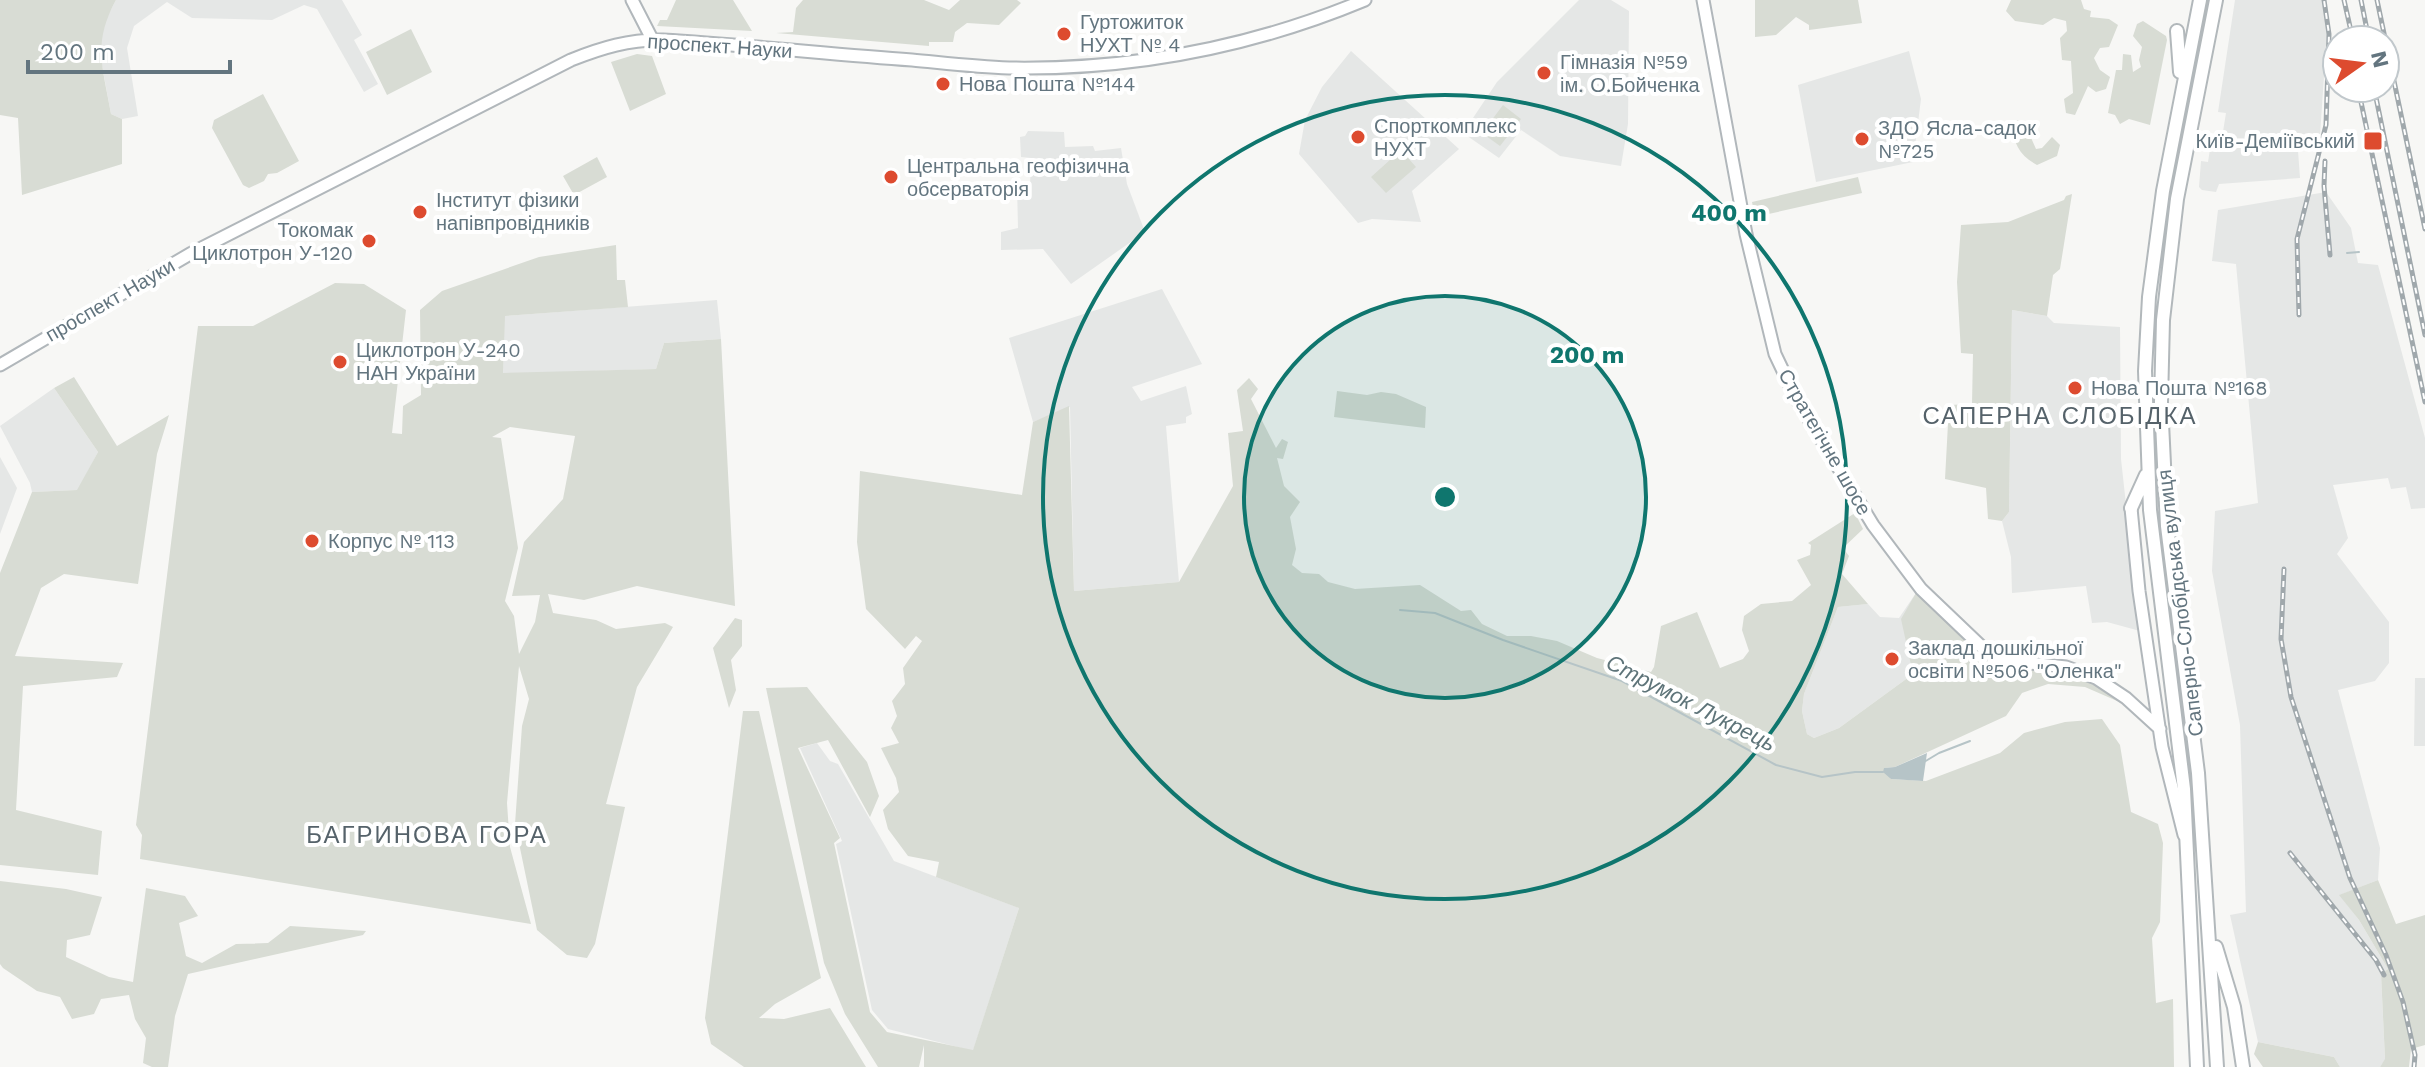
<svg xmlns="http://www.w3.org/2000/svg" width="2425" height="1067" viewBox="0 0 2425 1067" font-family="'Work Sans',sans-serif">
<style>
.built{fill:#e5e7e6}
.green{fill:#d8dcd4;fill-rule:evenodd}
.water{fill:#b6c4c7}
.lines{fill:none;stroke-linecap:round;stroke-linejoin:round}
.stream{stroke:#b6c4c7;stroke-width:2}
.secondary-casing{stroke:#b1b7bb;stroke-width:15}
.primary-casing{stroke:#b2b8bb;stroke-width:16}
.secondary{stroke:#fff;stroke-width:11}
.primary{stroke:#fff;stroke-width:12}
.rail-casing{stroke:#a0a8ac;stroke-width:5}
.rail{stroke:#fff;stroke-width:2;stroke-dasharray:6;stroke-linecap:butt}
.ring{fill:none;stroke:#0f766e;stroke-width:4}
.poi-dot{fill:#dd4b2f;stroke:#fff;stroke-width:3}
.labels{text-anchor:middle;dominant-baseline:central;stroke-width:8;stroke-linejoin:round;paint-order:stroke}
.poi-label{font-size:20px;fill:#63757f;stroke:#fff;text-anchor:start}
.street-label{font-size:20px;fill:#63757f;stroke:#fff}
.water-label{font-size:22px;font-style:italic;fill:#5e7479;stroke:#fff}
.quarter-label{font-size:24px;letter-spacing:2px;fill:#55626a;stroke:#fff}
.centre{fill:#0f766e;stroke:#fff;stroke-width:4}
.ring-label{font-size:24px;text-anchor:middle;font-weight:bold;fill:#0f766e;stroke:#fff;stroke-width:8;stroke-linejoin:round;paint-order:stroke}
</style>
<rect width="100%" height="100%" fill="#f7f7f5"/>
<path class="built" d="M116,0H342L362,35L354,40L378,84L364,92L317,9L304,5L272,20L192,18L167,2L134,26L127,48L138,116L122,119L111,114L99,49L105,21Z
M1579,0H1611L1629,11L1628,124L1621,166L1560,156L1521,130L1499,158L1463,133L1497,82Z
M2235,0H2322L2327,32L2319,150L2298,151L2300,178L2219,184L2216,192L2202,190L2199,187L2201,161L2208,162L2210,149L2220,150L2226,113L2218,112Z
M1351,51L1459,149L1412,191L1421,222L1372,219L1358,223L1299,154L1305,120L1322,87Z
M1909,51L1921,99L1913,162L1816,182L1798,85Z
M1028,131L1064,132L1065,147L1093,146L1095,151L1121,148L1127,184L1145,232L1071,284L1043,249L1001,250V232L1018,228L1017,186H1030L1031,158L1021,157L1020,137L1025,136Z
M2326,192L2351,228L2358,263L2378,265L2425,438V508L2411,509L2406,487L2391,489L2388,478L2333,485L2348,538L2337,554L2389,622V663L2375,681L2338,690L2380,848L2378,880L2340,895L2359,920L2388,969L2381,974L2385,1060L2380,1067H2340L2334,1057L2258,1042L2230,915L2246,912L2240,725L2212,571L2215,511L2258,503L2236,264L2212,261L2218,210Z
M1162,289L1202,364L1132,387L1141,401L1186,386L1192,414L1186,417V423L1166,426L1179,582L1074,591L1070,407L1033,422L1009,338Z
M717,300L721,339L664,343L656,369L503,374L504,316Z
M2012,310L2047,316L2054,323L2120,327L2121,459L2140,631L2107,622L2092,623L2086,586L2012,593L2011,557L2002,521L2009,512Z
M54,388L98,452L78,490L32,492L30,483L0,426Z
M0,457L17,488L0,534Z
M1918,590L1975,644L1913,674L1839,728L1814,738L1807,734L1802,711L1804,694L1838,607L1868,604L1880,617L1899,618Z
M2415,678H2425V746H2414Z
M817,743L830,761L838,764L894,861L1019,908L973,1051L888,1029L872,1010L836,844L842,841L800,748Z"/>
<path class="green" d="M0,0H116C92,44 103,67 111,114L122,119V164L22,195L18,118L0,115Z
M676,0H733L752,31L657,26L660,20H667Z
M803,0H924L949,10L960,0H1017L1021,3L999,25L967,23L955,32L953,42H929V46L776,33L793,32L796,8Z
M1755,0H1858L1862,23L1809,30V25L1796,17L1776,35L1755,37Z
M2011,0H2081L2084,9L2091,11L2090,17L2109,19L2118,25L2109,47L2100,48L2094,58L2100,70L2110,77L2106,89L2096,92L2088,86L2075,115L2066,113L2064,99L2073,93L2071,61L2062,60L2060,38L2067,31L2066,21L2054,18L2043,25L2015,21L2006,11Z
M2143,21L2166,36L2167,40L2150,125L2129,119L2120,124L2115,115L2108,113L2116,70H2122L2123,54L2131,55L2133,72L2141,67L2139,60L2142,47L2133,36L2137,24Z
M411,29L432,72L387,95L366,52Z
M637,54L652,56L666,94L630,111L611,62Z
M263,94L299,161L277,173L268,174L264,181L249,188L243,185L212,128L214,120Z
M1503,105L1521,119L1500,146L1482,133Z
M2018,120L2025,124L2036,149L2042,148L2052,137L2060,145L2057,156L2037,165C2020,156 2013,143 2012,124Z
M1401,150L1416,167L1386,193L1371,177Z
M597,157L607,177L574,195L563,176Z
M1858,177L1862,193L1755,217L1752,202Z
M2072,194L2060,269L2053,275L2047,316L2012,310L2009,512L2002,521L1988,519L1986,488L1945,479L1949,405L1972,404L1973,354L1961,353L1957,282L1961,225L2008,222L2064,200L2066,196Z
M616,245L617,280H625L628,307L505,316L503,373L656,369L664,343L721,339L735,606L637,586L584,600L548,594L553,613L596,620L616,629L665,623L673,627L637,687L606,804L625,807L595,944L587,958L567,955L537,930L515,824L522,726L529,699L519,666L507,803L510,847L531,924L140,859L142,835L136,825L198,326H253L335,283L364,284L406,310L392,433L402,434L403,406L421,395L420,310L442,291L539,257ZM510,427L575,436L563,499L524,542L512,596L540,595L535,622L519,654L514,616L505,601L518,548L501,438L492,437Z
M74,377L117,446L169,415L157,454L138,584L64,574L41,588L15,656L123,663L117,677L23,686L16,810L102,831L98,875L0,865V573L32,492L77,490L98,452L54,388Z
M1249,378L1258,389L1251,399L1276,448L1282,439L1288,442L1283,459L1277,458L1284,486L1300,502L1290,517L1296,549L1292,565L1302,573L1319,574L1328,582L1355,589L1420,585L1461,611L1471,610L1482,624L1507,636H1531L1557,641L1597,658L1651,672L1654,667L1661,626L1697,612L1720,668L1743,659L1749,651L1742,630L1744,616L1761,604L1792,601L1811,585L1797,560L1810,555L1811,545L1808,543L1855,513L1863,529L1843,548L1849,556L1842,574L1868,604L1838,607L1804,694L1802,711L1807,734L1814,738L1839,728L1913,674L1901,619L1916,593L1983,654L2071,673L2099,685L2124,704L2085,687L2048,684L2022,693L2006,716L1895,767L1884,768L1891,779L1926,781L2000,753L2024,733L2065,722L2102,719L2120,745L2131,812L2158,824L2163,843L2160,922L2152,938L2156,1003L2173,999L2174,1067H924V1045L919,1067H878L845,1014L824,963L766,688L807,687L867,762L879,796L870,817L828,740L798,748L840,838L834,843L870,1012L887,1032L973,1050L1019,908L936,877L939,862L908,856L888,829L883,810L899,792L896,778L881,748L899,743L891,728L897,716L892,701L905,684L903,668L922,641L916,636L905,649L866,609L857,542L860,471L1022,495L1033,422L1069,406L1074,591L1179,582L1233,486L1228,433L1243,431L1237,390Z
M1337,391L1367,395L1381,392L1396,394L1426,407L1425,428L1334,417Z
M735,618L742,620V646L731,660L736,690L729,708L713,648Z
M743,711H759L821,978L775,1004L759,1018L784,1019L830,1008L866,1067H744L711,1044L705,1018Z
M2378,880L2396,924L2425,915V1045L2411,1049L2409,1067H2380L2385,1059L2381,974L2388,969L2359,920L2339,895Z
M0,881L66,889L102,897L90,935L67,940L66,957L109,977L133,982L146,888L185,896L198,916L179,923L186,956L202,963L236,944L268,943L290,926L366,931L363,935L188,974L175,1016L168,1067H152L143,1063L146,1038L135,1019L129,995L101,999L94,1014L72,1019L60,997L37,991L3,968L0,964Z
M2258,1042L2334,1057L2340,1067H2263L2254,1054Z"/>
<path class="water" d="M1927,753L1923,781L1891,779L1883,772L1884,768L1895,767Z"/>
<g class="lines">
<path class="stream" d="M2347,253L2359,252
M1400,610L1435,613L1503,640L1622,681L1776,765L1822,777L1855,772H1883
M1924,762L1939,753L1970,741"/>
<defs>
<path id="secondary" d="M632,0L652,39
M1703,0L1746,234L1775,354L1795,396L1873,525L1921,589L1986,651L2002,660L2066,667L2096,678L2126,698L2160,729
M0,365L190,254L571,60C601,48 630,39 663,40C746,45 829,54 912,60C944,63 976,67 1009,68C1131,70 1252,47 1365,0
M2131,508L2139,591L2162,747L2184,835"/>
<path id="primary" d="M2216,0L2177,199L2163,320L2161,402L2167,526L2198,773L2217,1067
M2177,31L2180,72
M2131,508L2146,475
M2216,947L2234,1007L2243,1067
M2197,1067L2184,789L2150,510L2145,371L2149,297L2163,191L2200,0"/>
</defs>
<use href="#secondary" class="secondary-casing"/>
<use href="#primary" class="primary-casing"/>
<use href="#secondary" class="secondary"/>
<use href="#primary" class="primary"/>
<defs>
<path id="rail" d="M2344,0L2353,40
M2361,0L2369,40
M2377,0L2425,229
M2358,88L2425,402
M2374,88L2425,335
M2325,161L2324,186L2330,255
M2299,315L2297,239L2326,125L2329,34L2324,0
M2284,569L2281,639L2291,697L2350,878L2386,955L2403,1002L2415,1055L2414,1067
M2290,853L2376,960L2384,975"/>
</defs>
<use href="#rail" class="rail-casing"/>
<use href="#rail" class="rail"/>
</g>
<circle cx="1445" cy="497" r="201" fill="#0f766e" fill-opacity=".12"/>
<g class="ring">
<circle cx="1445" cy="497" r="201"/>
<circle cx="1445" cy="497" r="402"/>
</g>
<g class="poi-dot">
<circle cx="1064" cy="34" r="8"/>
<circle cx="1544" cy="73" r="8"/>
<circle cx="943" cy="84" r="8"/>
<circle cx="1358" cy="137" r="8"/>
<circle cx="1862" cy="139" r="8"/>
<rect x="2363" y="131" width="20" height="20" rx="4"/>
<circle cx="891" cy="177" r="8"/>
<circle cx="420" cy="212" r="8"/>
<circle cx="369" cy="241" r="8"/>
<circle cx="340" cy="362" r="8"/>
<circle cx="2075" cy="388" r="8"/>
<circle cx="312" cy="541" r="8"/>
<circle cx="1892" cy="659" r="8"/>
</g>
<g class="labels">
<g class="poi-label">
<text x="1080" y="22">Гуртожиток<tspan x="1080" dy="23">НУХТ № 4</tspan></text>
<text x="1560" y="62">Гімназія №59<tspan x="1560" dy="23">ім. О.Бойченка</tspan></text>
<text x="959" y="84">Нова Пошта №144</text>
<text x="1374" y="126">Спорткомплекс<tspan x="1374" dy="23">НУХТ</tspan></text>
<text x="1878" y="128">ЗДО Ясла-садок<tspan x="1878" dy="23">№725</tspan></text>
<text x="2355" y="141" text-anchor="end">Київ-Деміївський</text>
<text x="907" y="166">Центральна геофізична<tspan x="907" dy="23">обсерваторія</tspan></text>
<text x="436" y="200">Інститут фізики<tspan x="436" dy="23">напівпровідників</tspan></text>
<text x="353" y="230" text-anchor="end">Токомак<tspan x="353" dy="23">Циклотрон У-120</tspan></text>
<text x="356" y="350">Циклотрон У-240<tspan x="356" dy="23">НАН України</tspan></text>
<text x="2091" y="388">Нова Пошта №168</text>
<text x="328" y="541">Корпус № 113</text>
<text x="1908" y="648">Заклад дошкільної<tspan x="1908" dy="23">освіти №506 "Оленка"</tspan></text>
</g>
<g class="street-label">
<text transform="translate(720 46) rotate(4)">проспект Науки</text>
<text transform="translate(110 300) rotate(-30)">проспект Науки</text>
<text transform="translate(1825 442) rotate(60)">Стратегічне шосе</text>
<text transform="translate(2180 603) rotate(-97)">Саперно-Слобідська вулиця</text>
</g>
<g class="water-label">
<text transform="translate(1691 703) rotate(27)">Струмок Лукрець</text>
</g>
<g class="quarter-label">
<text x="2060" y="416">САПЕРНА СЛОБІДКА</text>
<text x="427" y="835">БАГРИНОВА ГОРА</text>
</g>
</g>
<circle cx="1445" cy="497" r="12" class="centre"/>
<g class="ring-label">
<text x="1729" y="221">400 m</text>
<text x="1587" y="363">200 m</text>
</g>
<g transform="translate(2361 64) rotate(76)"><circle r="38" fill="#ffffff" stroke="#c1c8cc" stroke-width="2"/>
<path d="M0-6L14 30L0 20L-14 30Z" fill="#dd4b2f"/>
<text y="-12" font-size="22" font-weight="bold" text-anchor="middle" fill="#63757f">N</text>
</g>
<path d="M28 60v12h202v-12" fill="none" stroke="#63757f" stroke-width="4"/>
<text x="40" y="60" font-size="24" fill="#63757f" stroke="#ffffff" stroke-width="6" paint-order="stroke">200 m</text>
</svg>
